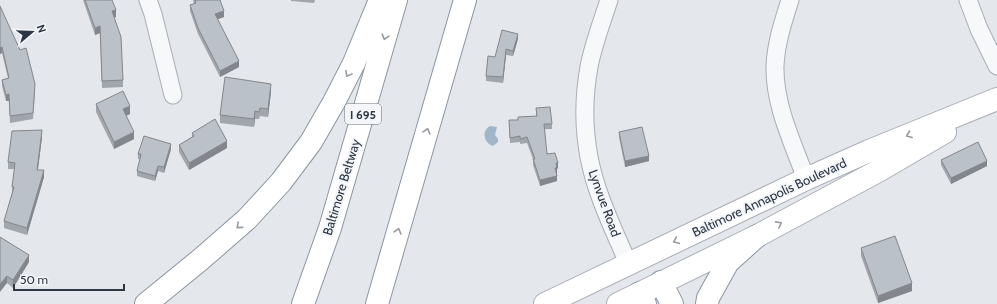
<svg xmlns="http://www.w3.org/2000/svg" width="997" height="304" viewBox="0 0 997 304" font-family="Cabin,sans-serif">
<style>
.water{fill:#a0b7ca}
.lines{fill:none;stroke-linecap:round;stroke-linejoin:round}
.minor-casing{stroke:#a9aeb6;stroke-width:19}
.secondary-casing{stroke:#a9aeb6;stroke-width:24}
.motorway-casing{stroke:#8b96a2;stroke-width:24}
.minor{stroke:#f7f8fa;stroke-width:17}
.secondary{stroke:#fff;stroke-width:22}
.motorway{stroke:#fff;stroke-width:22}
.wall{fill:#a1a6ad}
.shaded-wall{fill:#83878d}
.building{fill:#bbc1c9;stroke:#83878d}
.oneway{stroke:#969aa2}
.labels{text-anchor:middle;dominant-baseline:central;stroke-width:4;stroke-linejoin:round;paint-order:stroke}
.shield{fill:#f4f6f9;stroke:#68707a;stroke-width:1}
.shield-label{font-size:12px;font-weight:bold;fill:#2c3644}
.street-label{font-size:13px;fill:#2c3644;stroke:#f4f6f9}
</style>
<rect width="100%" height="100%" fill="#e4e7eb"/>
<path class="water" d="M490,126L497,127L495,135L498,139V142L493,146C484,143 481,131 490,126Z"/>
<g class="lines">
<defs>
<path id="minor" d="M148,0L153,14L173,95
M609,0C602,22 593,45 589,67C581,111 585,157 601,199C609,221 619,242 628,263
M790,0C783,22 776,43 775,66C774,105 793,143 806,179
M968,0L979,29L997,66"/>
<path id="secondary" d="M545,304L806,179L869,151L997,99
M618,304L757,236L880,170L945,132"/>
<path id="motorway" d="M661,282L672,304
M640,293L645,304
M146,304L200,260L247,219L281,182L311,142L334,102L354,63L380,0
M303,304L330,228L396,0
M377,304L465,0
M707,304L708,298L728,262L757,236"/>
</defs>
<use href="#minor" class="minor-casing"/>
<use href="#secondary" class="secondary-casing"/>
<use href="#motorway" class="motorway-casing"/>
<use href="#minor" class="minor"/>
<use href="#secondary" class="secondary"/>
<use href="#motorway" class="motorway"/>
</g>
<path class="wall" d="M83,0H112L116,17L114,18L123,80V87L102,88L100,33L95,35Z
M193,0H220L224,17L218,19L239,67L220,77L198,34L190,11V5L194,4Z
M291,0H315L314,3L291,1Z
M0,6L35,91L33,119L10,123L9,101H6L2,86V80L8,78L2,53L0,54Z
M518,39L513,56L506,55L503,83L486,81V76L495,57Z
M271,92L268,117L260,116L259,119H255L254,127L220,123V115Z
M96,104L130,114L126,116L134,139L114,149L96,112Z
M536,108L552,124V129H544L547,154L558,168L557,169V173H556L557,181L540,186L533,165V159L527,143L520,144V142L510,143L509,125V120H518L536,116Z
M619,132L649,161L625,167L619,137Z
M192,133L227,148L189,170L179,152V145L192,137Z
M42,137L38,170L44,177L27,235L4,228V221L12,194V187L15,169H8V162Z
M171,149L164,173L158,171L155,181L137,176V171L140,159H138V154Z
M941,160L987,166L951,184L941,165Z
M0,237L29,262L13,288L7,283Z
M861,248L912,291L878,303L861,256Z"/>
<path class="shaded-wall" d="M116,10V17L112,18V11Z
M224,11V17L215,20V14Z
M100,26V33L95,35V28Z
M518,34V39L513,56V51Z
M2,47V53L0,54V48Z
M506,49V55L503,83V77Z
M239,61V67L220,77V71Z
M271,84V92L268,117V109Z
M9,94V101H6V95Z
M130,106V114L123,117V109Z
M255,111V119L254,127V119Z
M42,130V137L37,176V170Z
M134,132V139L114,149V142Z
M227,141V148L189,170V163Z
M171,144V149L164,173V167Z
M649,156V161L625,167V161Z
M987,161V166L951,184V178Z
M556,163H558V168L557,169V173L555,174V168Z
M158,166V171L155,181V176Z
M44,170V177L27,235V228Z
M557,176V181L540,186V180Z
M29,255V262L13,288V280Z
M7,276V283L0,292V284Z
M912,283V291L878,303V296Z"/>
<path class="building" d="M85,0H112L116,10L112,11L121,37L123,80L102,81L100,26L95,28Z
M195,0H220L224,11L215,14L239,61L220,71L198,28L190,5L196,3Z
M0,6L20,50L26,48L35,84L33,113L10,116L9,94L6,95L2,80L9,78L2,47L0,48Z
M502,30L518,34L513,51L506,49L503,77L486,76L488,56L495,57Z
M225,77L271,84L268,109L260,108L259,112L255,111L254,119L220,115Z
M123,91L130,106L123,109L134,132L114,142L96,104Z
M550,107L552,124H544L547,154L555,153L558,163H556L557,168H555L557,176L540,180L533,159H535L527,137L520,139V136L510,138L509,120H518V117L537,116L536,108Z
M215,119L227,141L189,163L179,145L194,136L192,133Z
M642,127L649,156L625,161L619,132Z
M42,130L37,170H44L27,228L4,221L14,187H12L15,163L8,162L12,131Z
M144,136L171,144L164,167L158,166L155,176L137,171L141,154H138Z
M978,142L987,161L951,178L941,160Z
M895,236L912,283L878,296L861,248Z
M0,237L29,255L13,280L7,276L0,284Z"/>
<defs><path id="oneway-chevron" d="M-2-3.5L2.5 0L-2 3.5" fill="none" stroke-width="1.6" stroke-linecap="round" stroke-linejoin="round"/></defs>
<g class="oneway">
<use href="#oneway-chevron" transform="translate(385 37) rotate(106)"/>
<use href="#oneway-chevron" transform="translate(348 74) rotate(118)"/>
<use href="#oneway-chevron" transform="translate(427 131) rotate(-74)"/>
<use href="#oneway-chevron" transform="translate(909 135) rotate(158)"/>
<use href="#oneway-chevron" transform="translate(779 224) rotate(-28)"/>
<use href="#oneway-chevron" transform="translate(239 226) rotate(139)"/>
<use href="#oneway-chevron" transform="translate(398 231) rotate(-74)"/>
<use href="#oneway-chevron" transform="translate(676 241) rotate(155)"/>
</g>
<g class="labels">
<rect class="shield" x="345" y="104" width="36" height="20" rx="3"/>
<g class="shield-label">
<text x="363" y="114">I 695</text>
</g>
<g class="street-label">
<text transform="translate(341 187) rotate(-73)">Baltimore Beltway</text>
<text transform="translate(769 197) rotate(-25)">Baltimore Annapolis Boulevard</text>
<text transform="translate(605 203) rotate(70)">Lynvue Road</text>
</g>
</g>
<g transform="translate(32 32) rotate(71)" stroke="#f4f6f9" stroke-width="3" paint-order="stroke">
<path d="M0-3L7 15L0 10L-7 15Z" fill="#2c3644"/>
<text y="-6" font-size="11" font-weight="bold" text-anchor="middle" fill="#2c3644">N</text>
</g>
<path d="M14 284v6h110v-6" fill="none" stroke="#2c3644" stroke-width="2"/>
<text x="20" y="284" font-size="12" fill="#2c3644" stroke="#f4f6f9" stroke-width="3" paint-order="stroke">50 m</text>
</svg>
